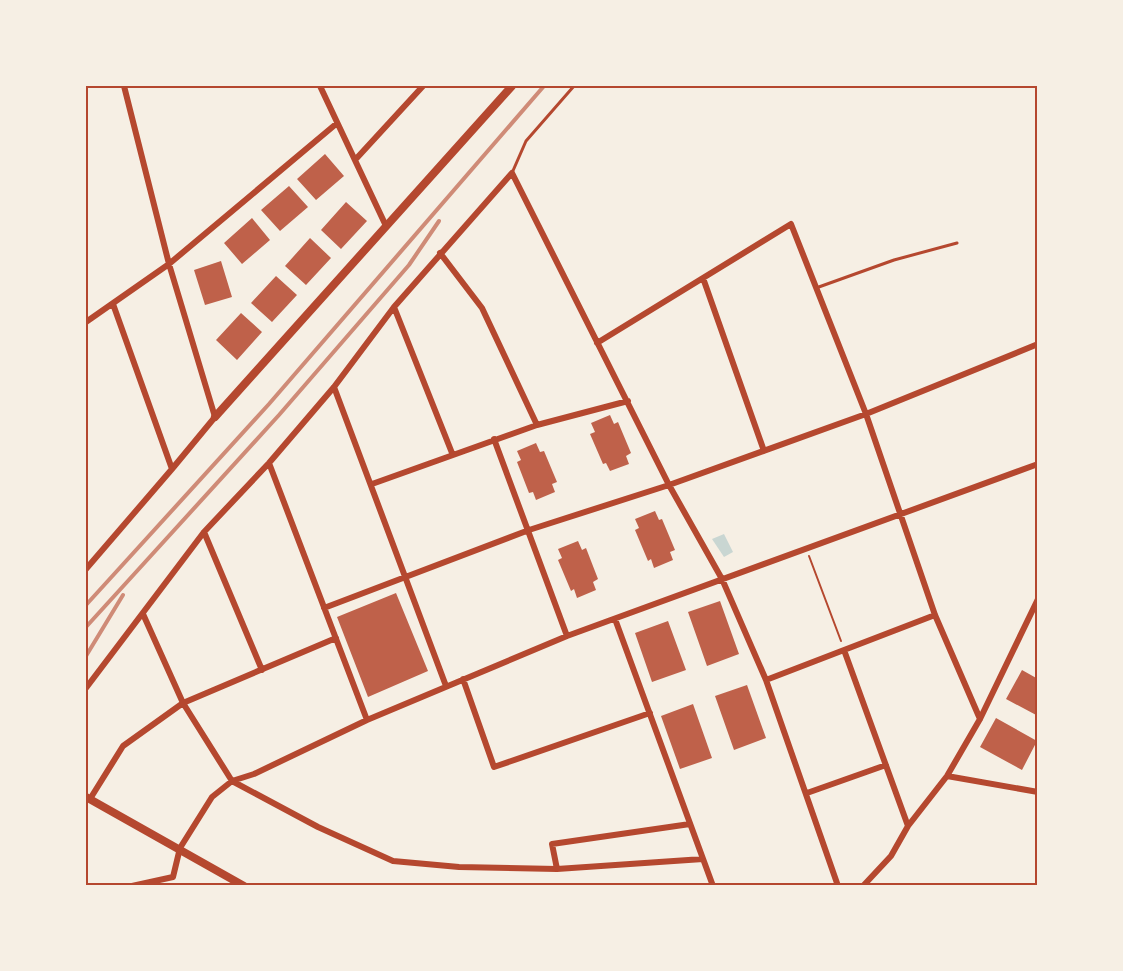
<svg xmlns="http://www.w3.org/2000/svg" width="1123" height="971" viewBox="0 0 1123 971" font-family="Mulish,sans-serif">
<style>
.water{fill:#c9d6d2}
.building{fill:#bf614a}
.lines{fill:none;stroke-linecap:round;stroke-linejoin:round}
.path{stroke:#b5482f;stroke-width:2}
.service{stroke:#b5482f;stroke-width:3}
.minor{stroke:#b5482f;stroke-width:6}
.tertiary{stroke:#b5482f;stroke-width:8}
.secondary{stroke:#b5482f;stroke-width:8}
.rail{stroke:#cf8b77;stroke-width:4}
.neatline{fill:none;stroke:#b5482f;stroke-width:2}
</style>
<rect width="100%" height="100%" fill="#f6efe4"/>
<path class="water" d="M724,534L733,552L724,557L712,539Z"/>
<path class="building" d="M325,154L344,176L316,200L297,179Z
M289,186L308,207L280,231L261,210Z
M346,202L367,221L341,249L321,230Z
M252,218L270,240L242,264L224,243Z
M310,238L331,258L306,285L285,266Z
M221,261L232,297L205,305L194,270Z
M276,276L297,295L272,322L251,303Z
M241,313L262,332L237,360L216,340Z
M610,415L614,424L618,422L631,453L626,456L629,464L610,471L606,463L603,464L590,434L595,432L591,423Z
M536,443L540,452L544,451L557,482L552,484L555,492L536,500L533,492L529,493L517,462L521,460L517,451Z
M655,511L659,520L662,519L675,550L670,552L673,560L654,568L651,559L648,561L635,530L639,528L635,519Z
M578,541L582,550L586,548L598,579L593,582L596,590L577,598L574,589L571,591L558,560L562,558L558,549Z
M396,593L428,671L368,697L337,617Z
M720,601L739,654L707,666L688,612Z
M668,621L686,670L652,682L635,633Z
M1022,670L1038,679V716L1006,699Z
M747,685L766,738L734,750L715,696Z
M693,704L712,758L680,769L661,716Z
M996,718L1037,741L1022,770L980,747Z"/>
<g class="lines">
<path class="path" d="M809,556L841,641"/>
<path class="service" d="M512,173L526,141L574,86
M816,288L894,260L957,243"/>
<path class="minor" d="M124,86L169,264L215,417L172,469
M320,86L386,226
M355,160L423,86
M440,253L482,308L537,425
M703,278L764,451
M394,307L452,453
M86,322L169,264L336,124
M597,343L791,224L866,414L935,615L980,719
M334,387L446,686
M494,439L567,636
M269,463L367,720
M372,484L537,425L628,401
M204,532L262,670
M86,569L172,469L113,304
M324,608L529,530L669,485L866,414L1038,344
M143,614L183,703L232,781L318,827L393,861L459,867L557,869L703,859
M615,619L713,886
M844,650L908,826
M463,679L494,767L650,713
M766,680L935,615
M86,688L204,532L269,463L334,387L394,307L512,173L669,485L722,579L766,680L838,886
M947,776L1038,792
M807,793L886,765
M90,799L123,746L183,703L336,638
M557,869L552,844L690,824
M132,886L173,877L180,848L212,797L232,781L254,774L367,720L567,636L1038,464
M863,886L891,856L908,826L947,776L980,719L1038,599"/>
<path class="tertiary" d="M215,417L512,86"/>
<path class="secondary" d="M86,797L244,886"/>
<path class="rail" d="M86,605L269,404L544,86
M86,627L279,415L409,265L439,221
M86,656L123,595"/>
</g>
<rect width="1123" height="971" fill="none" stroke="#f6efe4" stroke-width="174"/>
<rect x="87" y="87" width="949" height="797" class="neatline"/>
</svg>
